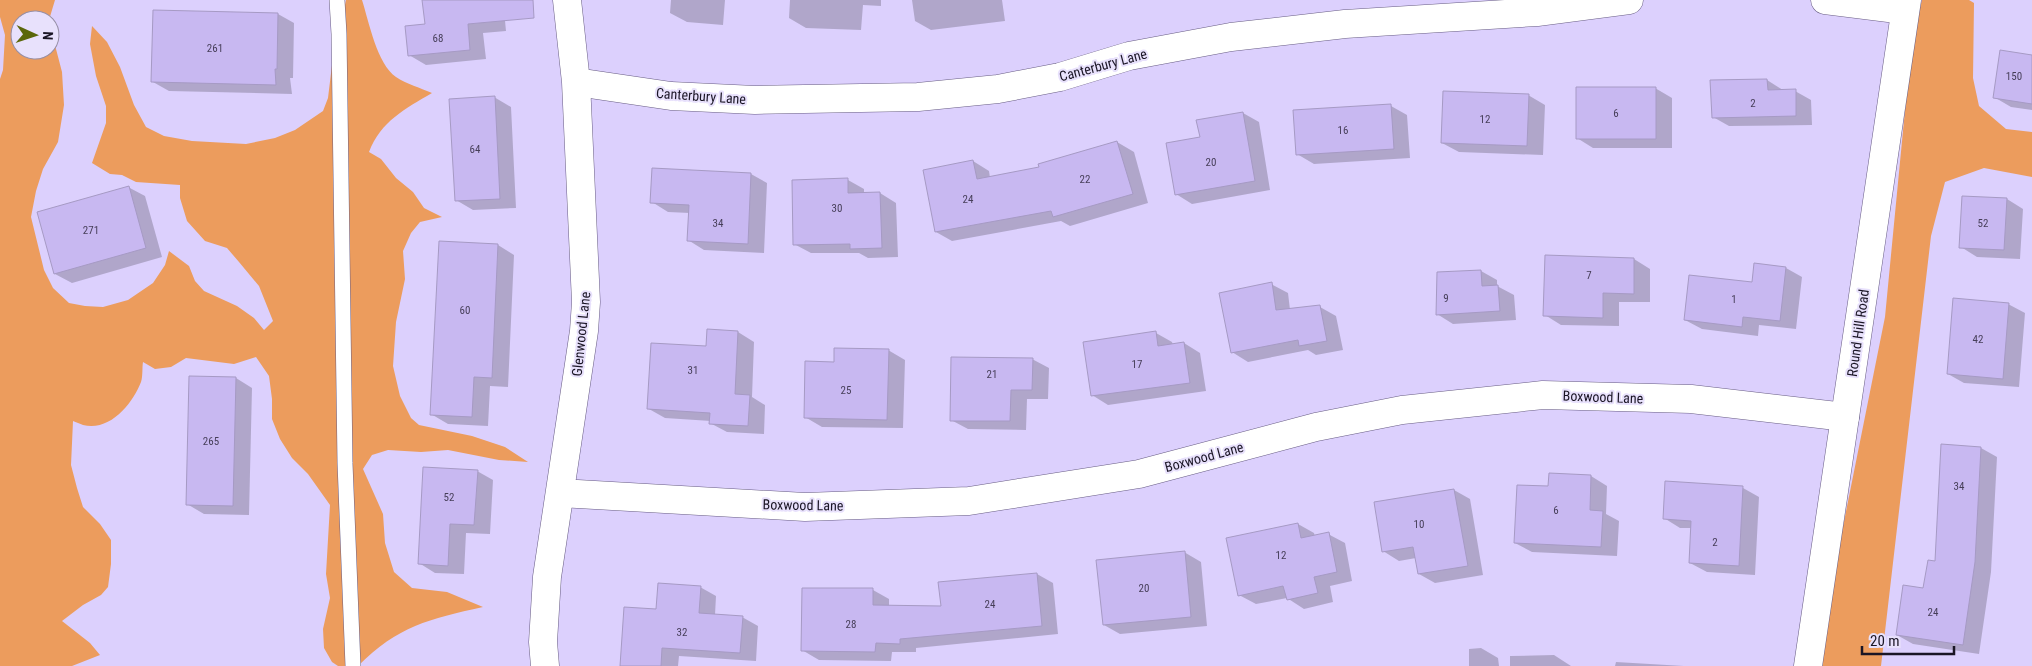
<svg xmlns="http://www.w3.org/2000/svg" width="2032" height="666" viewBox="0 0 2032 666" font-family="'Roboto Condensed',sans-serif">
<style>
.green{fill:#ec9c5d}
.shadow{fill:#0003}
.building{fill:#c8b8f1;stroke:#a69ac4}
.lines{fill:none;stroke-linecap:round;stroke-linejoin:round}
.service-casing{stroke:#685d84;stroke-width:16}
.minor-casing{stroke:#685d84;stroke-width:29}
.tertiary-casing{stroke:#685d84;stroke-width:29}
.service{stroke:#fff;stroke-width:15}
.minor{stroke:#fff;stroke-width:28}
.tertiary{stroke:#fff;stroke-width:28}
.labels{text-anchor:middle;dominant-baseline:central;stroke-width:4;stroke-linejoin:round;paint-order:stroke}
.number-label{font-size:11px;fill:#463e58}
.street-label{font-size:14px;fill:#1a1525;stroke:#e8e1fc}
</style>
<rect width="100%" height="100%" fill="#dcd0fd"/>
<path class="green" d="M0,0H55L49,20H20V50H50V26L62,72L64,105L58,142L43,169L36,191L31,217L44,270L53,288L69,303L85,306L103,307L128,300L153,283L165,265L169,251L189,266L195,281L204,291L237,306L254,318L264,330L273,321L259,286L239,262L227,248L205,241L187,221L180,198V185L136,182L122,175L110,174L92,163L106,123V106L96,76L90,44L92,26L107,42L120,67L134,105L146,127L164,136L192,141L246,144L275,138L295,130L323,111L328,98L333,57L339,34L346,0H362C369,22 377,64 396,77C406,84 421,88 432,93C405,109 381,121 369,152L381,159L396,178L413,192L424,208L442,217L420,222L411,233L403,251L405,279L396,322L393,366L400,396L411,418L419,425L472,436L505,447L528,462L499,460L448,450L421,452L388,450L372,455L363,469L383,514L385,543L394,572L412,588L447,592L483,607C429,619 398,626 358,666H338L332,662L324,648L323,629L330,598L326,574L330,505L308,474L292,458L280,439L272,419V399L269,376L256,357L234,364L186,358L171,367L155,369L143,362C142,368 143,376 141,382C133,403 110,432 83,425C80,424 76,422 73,421L71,465L77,488L83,507L100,524L111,540V564L108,587L101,595L83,605L62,621L90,643L100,655L72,666H0V79L3,70L5,35L0,17Z
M1922,0H1969L1974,3L1973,78L1979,106L2006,129L2032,132V177L1984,168L1945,182L1931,236L1881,666H1815L1885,317L1912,38Z"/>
<path class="shadow" d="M424,0H503L506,31L483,33L486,59L426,65L409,55L426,25Z
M671,0H725L723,25L687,22L670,13Z
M790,0H881V6L863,5L861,30L806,28L789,18Z
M912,0H1002L1005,21L931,30L915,21Z
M278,14L294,23L293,78H290L292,94L169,91L153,82Z
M2032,56V110L2011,107L1994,97Z
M1767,80L1783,90L1795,91L1811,100L1812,125L1729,126L1713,117Z
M1655,88L1672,98V148H1593L1577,138Z
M1528,95L1545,105L1543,155L1459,152L1442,143Z
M494,97L511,107L516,208L473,210L456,200Z
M1391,106L1407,115L1410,158L1314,164L1297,154Z
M1243,113L1259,122L1270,190L1192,204L1176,194L1201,138Z
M1117,142L1134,152L1148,203L1070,226L1061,221L952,241L936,232L973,161L989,171L990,178L1040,168Z
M751,174L767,183L764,253L704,250L688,240L690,213L668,212L652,202Z
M848,180L864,189V194L880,193L896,203L898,257L868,258L859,253H811L794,244Z
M128,187L145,196L162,257L72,283L55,274Z
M2007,199L2023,209L2020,259L1977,257L1961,247Z
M498,245L514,255L508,387L490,386L488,426L448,424L431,414Z
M1547,256L1634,259L1650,269V302H1619V326L1561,325L1545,315Z
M1786,268L1802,277L1796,329L1759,325L1758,336L1702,329L1685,320L1753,283Z
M1481,271L1497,280V286L1514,295L1516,320L1453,324L1437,314Z
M1271,284L1288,293L1290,310L1320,307L1336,316L1343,350L1316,355L1308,350L1248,362L1232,352Z
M2008,304L2025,313L2019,387L1964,383L1948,374Z
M709,331L738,332L754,342L752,397L765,405L764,434L727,432L710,423L711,421L665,418L649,409L708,347Z
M1156,333L1172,342L1173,345L1184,343L1200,353L1206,391L1108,405L1092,395Z
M888,350L905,360L903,428L822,427L805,417L835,363Z
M1032,359L1049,368L1048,399H1027L1026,430L968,429L951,420Z
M191,377L236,378L252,388L249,515L204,514L187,504Z
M1981,448L1997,457L1991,572L1979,654L1913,644L1897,635L1924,589Z
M477,471L493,480L490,534L466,533L464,574L435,573L419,563Z
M1591,476L1607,486L1606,514L1619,521L1617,556L1532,552L1515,543L1549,487Z
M1666,483L1743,488L1759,497L1755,575L1707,572L1690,563L1692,528H1680L1664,518Z
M1454,490L1470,499L1483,575L1435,583L1419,574L1416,558L1399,561L1383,551Z
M1298,524L1314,533L1315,537L1328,534L1345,543L1352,581L1330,586L1333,602L1304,609L1287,598L1256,604L1239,595Z
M1184,552L1201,562L1207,626L1120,634L1104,625Z
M1037,574L1053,583L1058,634L916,648V652H892L891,661L819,660L802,650L873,590L889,599V607H942Z
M700,587L716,596L715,615L742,617L758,626L756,661L679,656L678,666H622L657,610Z
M1481,648L1498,658L1499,666H1469V649Z
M1554,655L1571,666H1510V656Z
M1616,662L1684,666H1615Z"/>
<path class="building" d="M422,0H533L534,18L468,24L470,50L408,56L405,26L425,24Z
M153,10L278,13L277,69H275L276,85L151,82Z
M2000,50L2032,55V104L1993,98Z
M1767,79L1768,90L1796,89V116L1712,118L1710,80Z
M1576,87H1656V139H1576Z
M1443,91L1529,94L1527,146L1441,143Z
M495,96L500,199L455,201L449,99Z
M1391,104L1394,149L1296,155L1293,110Z
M1243,112L1255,181L1175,195L1166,143L1200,137L1196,120Z
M1117,141L1133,194L1053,217L1051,211L935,232L923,170L973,160L977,179L1039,167L1038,164Z
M652,168L751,173L748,244L687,241L689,205L650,203Z
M848,178V193L880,192L882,248L850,249V244L793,245L792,180Z
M129,186L146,248L54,274L37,212Z
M1962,196L2007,198L2004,250L1959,248Z
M439,241L498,244L492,378L474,377L472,417L430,415Z
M1545,255L1634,258V294L1603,293V318L1543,316Z
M1754,263L1786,267L1780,321L1743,317L1742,327L1684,320L1689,275L1752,282Z
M1481,270L1482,286L1498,285L1500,311L1436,315L1437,272Z
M1272,282L1276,310L1320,305L1327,341L1299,346L1298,340L1231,353L1219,293Z
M1953,298L2009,303L2003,379L1947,374Z
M707,329L738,331L735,394L750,395L748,426L709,424L710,413L647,409L651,343L706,346Z
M1156,331L1158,346L1184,342L1190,383L1091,396L1083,342Z
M834,348L889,349L887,420L804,418L805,361L834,362Z
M951,357L1033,358L1032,390H1011L1010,421H950Z
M189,376L236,377L233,506L186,505Z
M1941,444L1981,447L1975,562L1963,645L1896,635L1903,585L1923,588L1928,560L1935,561Z
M423,467L478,470L474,525L450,524L448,566L418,564Z
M1549,473L1591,475L1590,510L1603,511L1601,547L1514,543L1517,485L1548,486Z
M1665,481L1743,486L1739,566L1689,563L1691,521L1663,519Z
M1454,489L1468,566L1418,574L1413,547L1382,552L1374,502Z
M1298,523L1301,538L1329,532L1337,572L1314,577L1318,593L1287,600L1283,586L1238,596L1226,538Z
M1185,551L1191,617L1103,625L1096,560Z
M1037,573L1042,626L900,639V644L876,643L875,652L801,651L802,588H873V605L941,606L938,582Z
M658,583L701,586L699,613L743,616L740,653L662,648L661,666H620L624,607L656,609Z"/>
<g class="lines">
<defs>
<path id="service" d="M337,0L339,34L345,463L353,666"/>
<path id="minor" d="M1825,0L1905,10
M576,82L671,96L755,100L918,97L998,89L1060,77L1129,56L1231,37L1345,24L1537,12L1629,0
M560,493L805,507L969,501L1139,474L1316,427L1402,410L1543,395L1691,399L1845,417
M545,666L543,642L547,577L584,331L586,302L576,82L567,0"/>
<path id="tertiary" d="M1808,666L1907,0"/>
</defs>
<use href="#service" class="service-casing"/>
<use href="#minor" class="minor-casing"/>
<use href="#tertiary" class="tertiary-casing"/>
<use href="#service" class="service"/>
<use href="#minor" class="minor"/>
<use href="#tertiary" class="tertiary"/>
</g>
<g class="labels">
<g class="number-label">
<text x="438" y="38">68</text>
<text x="215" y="48">261</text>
<text x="2014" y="76">150</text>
<text x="1753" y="103">2</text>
<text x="1616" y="113">6</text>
<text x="1485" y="119">12</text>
<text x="1343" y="130">16</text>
<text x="475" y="149">64</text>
<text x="1211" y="162">20</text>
<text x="1085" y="179">22</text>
<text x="968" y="199">24</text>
<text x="837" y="208">30</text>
<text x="718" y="223">34</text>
<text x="1983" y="223">52</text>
<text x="91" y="230">271</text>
<text x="1589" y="275">7</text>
<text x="1446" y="298">9</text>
<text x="1734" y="299">1</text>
<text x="465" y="310">60</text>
<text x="1978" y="339">42</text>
<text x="1137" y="364">17</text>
<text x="693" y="370">31</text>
<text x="992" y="374">21</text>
<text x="846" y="390">25</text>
<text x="211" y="441">265</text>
<text x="1959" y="486">34</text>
<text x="449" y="497">52</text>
<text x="1556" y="510">6</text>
<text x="1419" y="524">10</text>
<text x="1715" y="542">2</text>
<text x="1281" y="555">12</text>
<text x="1144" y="588">20</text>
<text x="990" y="604">24</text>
<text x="1933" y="612">24</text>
<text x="851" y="624">28</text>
<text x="682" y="632">32</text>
</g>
<g class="street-label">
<text transform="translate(1103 65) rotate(-15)">Canterbury Lane</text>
<text transform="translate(701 96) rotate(4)">Canterbury Lane</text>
<text transform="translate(1858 333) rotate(-82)">Round Hill Road</text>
<text transform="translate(581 334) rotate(-84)">Glenwood Lane</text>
<text transform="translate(1603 397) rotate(2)">Boxwood Lane</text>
<text transform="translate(1204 457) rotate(-15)">Boxwood Lane</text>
<text transform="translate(803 505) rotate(1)">Boxwood Lane</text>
</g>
</g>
<g transform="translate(35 35) rotate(93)"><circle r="24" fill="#e8e1fc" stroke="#968fa6"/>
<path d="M0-4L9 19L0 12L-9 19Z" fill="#5b670b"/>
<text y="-8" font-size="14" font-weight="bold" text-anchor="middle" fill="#1a1525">N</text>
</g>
<path d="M1862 646v8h92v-8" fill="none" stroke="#1a1525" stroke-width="2.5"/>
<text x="1870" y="646" font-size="15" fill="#1a1525" stroke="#e8e1fc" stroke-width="4" paint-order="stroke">20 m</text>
</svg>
